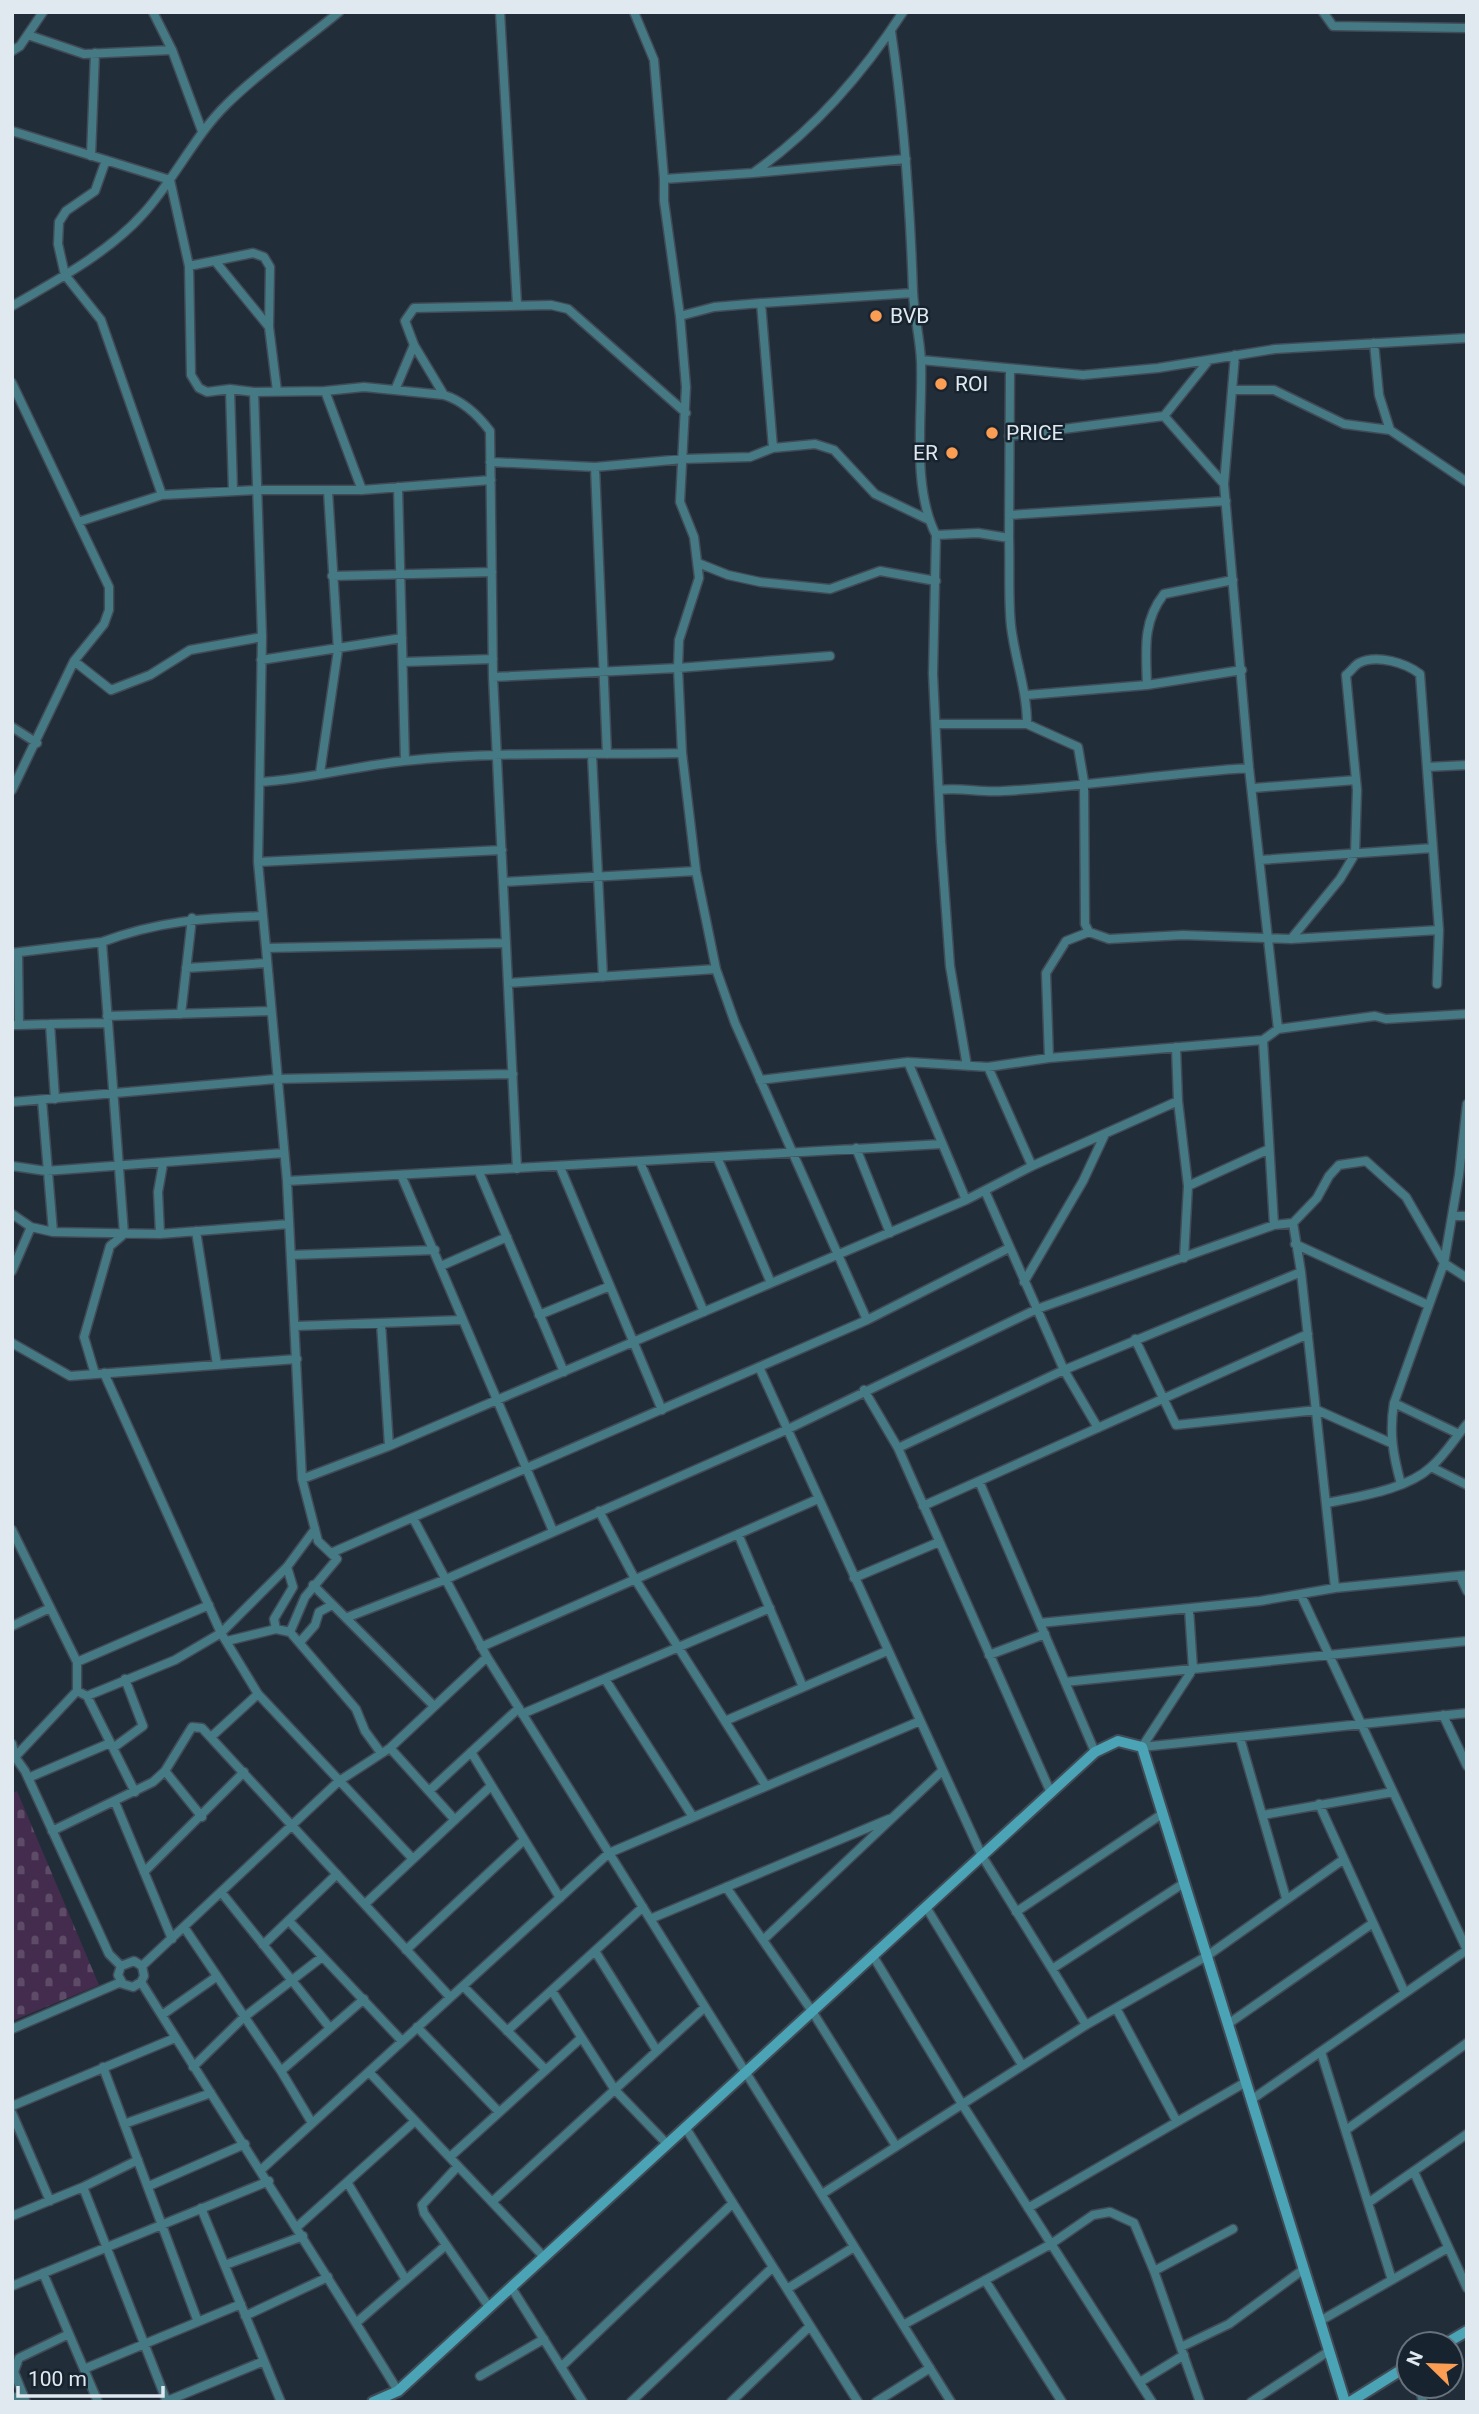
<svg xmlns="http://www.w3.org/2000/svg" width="1479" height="2414" viewBox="0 0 1479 2414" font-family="Roboto,sans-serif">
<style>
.cemetery{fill:url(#cemetery-stones)}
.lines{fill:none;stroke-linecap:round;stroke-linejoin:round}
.street-casing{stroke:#404b56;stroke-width:11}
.secondary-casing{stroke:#404b56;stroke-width:14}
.street{stroke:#457984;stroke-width:8}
.secondary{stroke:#4ba4b6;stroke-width:10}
.poi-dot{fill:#fc9d54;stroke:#17242f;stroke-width:2.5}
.labels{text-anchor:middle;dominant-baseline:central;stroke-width:5;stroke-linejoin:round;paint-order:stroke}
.poi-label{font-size:21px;fill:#e0e8f0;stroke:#17242f;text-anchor:start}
</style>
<defs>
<pattern id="cemetery-stones" width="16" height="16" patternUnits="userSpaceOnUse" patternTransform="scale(1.75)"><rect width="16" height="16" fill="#432c4e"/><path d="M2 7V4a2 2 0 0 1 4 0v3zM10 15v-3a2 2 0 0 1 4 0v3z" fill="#5e4b68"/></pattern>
</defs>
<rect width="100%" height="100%" fill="#212d39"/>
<path class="cemetery" d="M17,1791L99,1985L12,2021V1793Z"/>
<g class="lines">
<defs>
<path id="street" d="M153,12L172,50L202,131
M500,12L517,304
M634,12L654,60L664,179L753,173
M903,12C862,75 814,130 753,173L906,159
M1323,12L1333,26L1467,28
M891,31C904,117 910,204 913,292C914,315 920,338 921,361C923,414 911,486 936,535L933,674L941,842L950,966L967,1066
M28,35L84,54L172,50
M12,51L20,46L43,12
M12,131L170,180L189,266L253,253L264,257L270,267L269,327L277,391
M91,156L95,53
M106,160L95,191L66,211L59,222L58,244L65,275L101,320L162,495L258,490H362L491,480
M664,179V201L680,316L686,387L680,502L694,537L699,578L679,640L678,668L682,753L696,871L716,969L735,1023L867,1320
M215,261L269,327
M189,266L191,375L199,388L207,392L230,389L254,392L325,391L362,490
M761,303L913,293
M12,306C57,280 108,253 143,214C175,179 194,136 227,104C261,70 303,42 339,12
M680,316L714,307L761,303L773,448
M1374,343L1379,395L1390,430L1467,482
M1235,355L1224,484L1249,768L1278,1029
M921,360L1083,375L1158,368L1275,349L1467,338
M12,383L109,587V610L104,624L74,661L12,790
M230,389L233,491
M395,390L414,345
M1232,390H1274L1344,424L1390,430
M325,391L364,387L444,395C463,401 478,415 490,431L493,677L517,1169
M254,392L262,637L258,862L263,916
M444,395L414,345L405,321L414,308L551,305L568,309L686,413
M1164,416L1224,484
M1009,436L1164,416L1209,360
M490,462L595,467L683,459L750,457L773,448L815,444L834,450L875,494L929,520
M595,467L607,754
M398,487L405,761
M1009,515L1226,501
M78,522L162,495
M936,535L978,533L1009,538C1010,567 1008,597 1011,626C1015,660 1027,690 1027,724L1078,747L1084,782L1085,924L1089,932L1109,939L1183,935L1291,939L1439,930
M1009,538L1010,370
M698,563L728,575L760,582L830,589L880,571L936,581
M332,576L492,572
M261,660L402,638
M74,661L111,690L150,675L190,650L262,637
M403,662L493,659
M493,677L678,668L830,656
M1147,685C1146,651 1142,622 1164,594L1233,580
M1027,695L1147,685L1242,670
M936,724H1027
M12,727L37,743
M592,755L603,977
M1427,767L1467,765
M320,773L338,650L328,491
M261,782C310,779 355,766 404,761C496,751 590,755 682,753
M1254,788L1356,780
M939,790C961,787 981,793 1003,791C1085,787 1167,773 1249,768
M1260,860L1433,848
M258,862L502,850
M503,882L696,871
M1291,939L1340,879L1355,854L1357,790L1346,675C1350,672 1355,665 1359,663C1377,654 1406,663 1420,674L1439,930L1437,984
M12,953L102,942
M186,968L267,963
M508,983L716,969
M181,1014L192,918
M107,1016L271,1011
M12,1025H19L18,953
M19,1025L50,1024
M1263,1040L1274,1225
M1176,1047L1178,1101L1188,1186L1184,1258
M1049,1058L1046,973L1066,941L1089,932
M988,1067L1032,1166
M760,1080L908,1062
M55,1099L50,1024L107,1023
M42,1100L53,1232
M12,1102L276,1079L513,1074
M856,1148L890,1233
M717,1157L771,1283
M640,1162L704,1312
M12,1166L46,1171L284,1153
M560,1167L662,1410
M479,1172L564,1372
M402,1177L553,1531
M287,1181L942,1144
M1188,1186L1267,1150
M985,1191L1064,1370L1098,1428
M966,1200L908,1062L988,1067L1049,1058L1263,1040L1278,1029L1375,1016L1386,1019L1467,1014
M12,1214L31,1227L53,1232L160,1234L289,1224
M1452,1216H1467
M1293,1223L1317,1198L1329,1176L1339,1165L1366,1161L1406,1197L1444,1263L1467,1278
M196,1231L217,1365
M160,1234L158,1192L163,1164
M1295,1244L1428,1305
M291,1255L435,1250
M441,1266L507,1237
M12,1271L31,1227
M1024,1282L1083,1181L1105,1134
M539,1315L610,1286
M381,1323L389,1446
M296,1326L462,1320
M1135,1339L1176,1425L1317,1410L1391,1443
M12,1343L70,1376L297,1359
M759,1367L982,1856L1052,1969L1184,1883
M104,1373L221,1633L287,1567L315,1529
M95,1374L84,1337L110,1246L124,1234L102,942C158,921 204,918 263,916L266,948
M864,1390L898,1448L1051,1793
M1394,1403L1459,1434
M898,1448L1064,1370L1301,1272
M1431,1467L1467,1485
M302,1479L389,1446L966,1200L1032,1166L1178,1101
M979,1481L1095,1752
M1401,1484C1393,1455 1389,1433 1394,1403L1444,1263L1459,1175L1467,1104
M1327,1503C1360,1496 1406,1490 1431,1467C1445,1455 1455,1438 1467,1424
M923,1506L1308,1334
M599,1511L635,1579L766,1786
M413,1518L487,1657L951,2402
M12,1530L77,1662V1691L87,1696L135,1792
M738,1534L803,1687
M331,1553L867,1320L1009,1248
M1460,1576L1467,1591
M854,1578L939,1542
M313,1585L434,1706
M348,1617L444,1580L786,1430L1037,1309L1274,1225L1293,1223L1301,1272L1335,1588
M1040,1623L1260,1601L1335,1588L1467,1575
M12,1626L50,1608
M276,1629L274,1619L293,1587L287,1567
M227,1641L276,1629L290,1632
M300,1642L315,1625L319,1612L332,1605
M481,1647L818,1499
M989,1655L1045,1634
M77,1662L209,1605
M605,1679L693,1817
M1065,1682L1467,1641
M77,1691L15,1757L25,1771L109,1954L121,1966
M258,1694L413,1859
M87,1696L175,1660L221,1633L258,1694L211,1737
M522,1714L770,1608
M1443,1715L1467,1766
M725,1721L887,1651
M1240,1738L1286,1898
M12,1744L15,1757L12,1759
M1142,1747L1467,1713
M1142,1747L1193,1669L1189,1609
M113,1748L143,1726L125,1679
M390,1748L455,1820
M471,1752L560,1898
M381,1753L365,1731L356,1709L290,1632L305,1597L337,1559L318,1541L302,1479L287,1181L266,948L506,943
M165,1771L202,1817
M28,1778L110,1743
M429,1791L519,1708
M115,1802L172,1939
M1319,1804L1405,1993
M1263,1815L1393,1792
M52,1831L153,1782L165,1771L192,1727L202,1728L450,1997
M144,1872L244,1772
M726,1887L812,2011L896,2146
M221,1892L330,2028
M365,1904L491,1786
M926,1907L1022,2065
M1016,1912L1162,1814
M650,1919L889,1819
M289,1921L402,2041
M184,1927L281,2071L312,2123
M763,1940L942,1771
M263,1945L337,1874
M406,1950L524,1840
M595,1951L657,2051
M873,1956L962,2104L1152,2402
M142,1966L339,1781L390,1748L487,1657
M1052,1969L1086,2025
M141,1982L133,1987L123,1984L118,1975L121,1966L134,1961L142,1966L144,1976L141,1982C226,2119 314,2254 398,2391
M463,1986L546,2070
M552,1991L615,2090L667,2144
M1116,2008L1177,2122
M162,2015L216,1977
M1228,2024L1373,1923
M417,2027L499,2112
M12,2029L121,1982
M507,2031L643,1907
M1321,2052L1392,2280
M103,2067L198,2322
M193,2067L243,2018L322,1957
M281,2071L364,1999
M369,2072L544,2257
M1251,2100L1467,1950L1301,1595
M12,2106L175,2038
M12,2113L50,2201
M124,2124L211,2093
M685,2127L858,2402
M1346,2130L1467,2043
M450,2157L580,2039
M138,2160L83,2187L167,2402
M458,2166L422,2205L424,2213L489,2307
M262,2169L609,1853L920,1721
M1414,2172L1467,2288
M347,2182L406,2280
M149,2186L245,2144
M822,2194L1086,2025L1207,1956L1344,1859
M492,2202L705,2007
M1368,2203L1467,2134
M201,2208L281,2402
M1028,2208L1246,2082
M12,2216L83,2187
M297,2227L415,2121
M225,2265L303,2236
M1154,2271L1233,2229
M43,2273L98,2402
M985,2280L1062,2402
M12,2286L269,2181
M511,2287L583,2402
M787,2289L854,2247
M245,2316L328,2277
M1320,2321L1446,2249
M356,2323L445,2246
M903,2325L1051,2244L1093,2215L1110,2212L1134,2223L1154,2271L1200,2402
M1181,2347L1229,2324L1304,2269
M561,2367L733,2203
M84,2369L241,2304
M480,2376L544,2339
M1140,2382L1184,2355
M1419,2386L1423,2402
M12,2399L23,2394
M167,2401L264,2361
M26,2402L14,2372L19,2358L69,2334
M631,2402L773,2267
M731,2402L810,2326
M876,2402L930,2368
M1251,2402L1329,2351"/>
<path id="secondary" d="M1445,2344L1467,2331
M373,2402L398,2391L1095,1752L1118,1741L1142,1747L1345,2402
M1350,2402L1409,2365"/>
</defs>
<use href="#street" class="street-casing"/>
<use href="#secondary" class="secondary-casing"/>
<use href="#street" class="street"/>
<use href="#secondary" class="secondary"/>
</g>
<g class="poi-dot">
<circle cx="876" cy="316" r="7"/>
<circle cx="941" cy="384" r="7"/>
<circle cx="992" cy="433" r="7"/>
<circle cx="952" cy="453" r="7"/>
</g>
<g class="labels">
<g class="poi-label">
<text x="890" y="316">BVB</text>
<text x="955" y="384">ROI</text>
<text x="1006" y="433">PRICE</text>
<text x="938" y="453" text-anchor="end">ER</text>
</g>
</g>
<rect width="1479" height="2414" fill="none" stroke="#e0e8f0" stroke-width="28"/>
<g transform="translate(1430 2365) rotate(293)"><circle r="33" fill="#17242f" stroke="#67727c" stroke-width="2"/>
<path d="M0-5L12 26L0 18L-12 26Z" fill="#fc9d54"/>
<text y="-10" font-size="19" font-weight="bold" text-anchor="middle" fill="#e0e8f0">N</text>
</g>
<path d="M18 2386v10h145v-10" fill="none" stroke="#e0e8f0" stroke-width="3.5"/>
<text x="28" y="2386" font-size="21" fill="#e0e8f0" stroke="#17242f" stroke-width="5" paint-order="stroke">100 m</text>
</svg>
